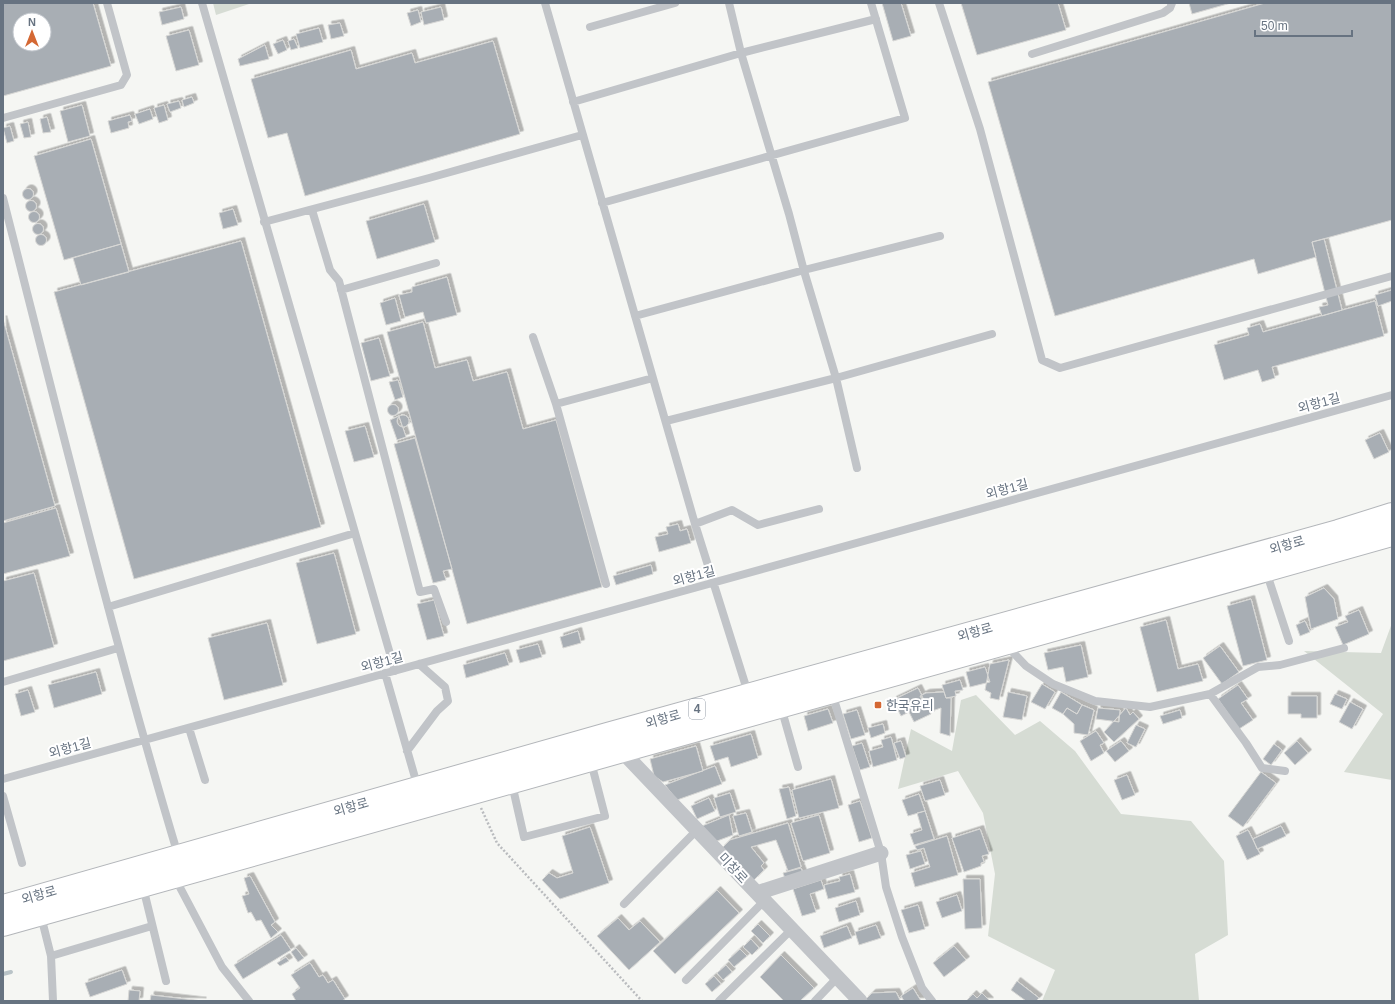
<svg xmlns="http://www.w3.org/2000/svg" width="1395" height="1004" viewBox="0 0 1395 1004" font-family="Helvetica,'Noto Sans KR',sans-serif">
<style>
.green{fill:#d6dcd4}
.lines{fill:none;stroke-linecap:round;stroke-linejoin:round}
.stream{stroke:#b9c3c7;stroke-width:4}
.building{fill:#a8aeb4;stroke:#d7d7d5;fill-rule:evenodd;filter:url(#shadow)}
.primary-casing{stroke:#b3b6ba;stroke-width:24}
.path{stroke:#b9bbbe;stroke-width:2.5;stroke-dasharray:2 2;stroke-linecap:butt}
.lane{stroke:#c1c4c8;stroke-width:8}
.street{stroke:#c1c4c8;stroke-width:15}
.primary{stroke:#fff;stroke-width:22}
.poi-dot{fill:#d46834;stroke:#fff;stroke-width:1.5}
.labels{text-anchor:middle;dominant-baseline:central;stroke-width:4;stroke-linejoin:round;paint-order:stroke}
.shield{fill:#fff;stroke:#959da7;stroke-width:1}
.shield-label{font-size:12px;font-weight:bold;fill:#677381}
.street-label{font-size:13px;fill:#677381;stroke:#fff}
.poi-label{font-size:13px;fill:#677381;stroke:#fff;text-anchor:start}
</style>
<defs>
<filter id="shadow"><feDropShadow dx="3.5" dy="-3.5" stdDeviation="0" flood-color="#0004"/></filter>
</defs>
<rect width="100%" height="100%" fill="#f5f6f3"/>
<path class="green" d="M213,3H252L216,15Z
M1392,623V780L1344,772L1383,714L1304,651L1381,653Z
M976,695L1015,735L1040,721L1075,751L1121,814L1191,821L1224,861L1228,935L1195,954L1199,1001H1042L1055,970L988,936L995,874L983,813L958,771L898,789L911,729L952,751L961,700Z"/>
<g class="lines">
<path class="stream" d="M3,974L11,972"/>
</g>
<path class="building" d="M3,3H93L111,66L3,96ZM20,20H44V44H20Z
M882,3H901L911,36L893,41Z
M961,3H1058L1066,30L977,55Z
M1189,3H1231L1192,14Z
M1265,3H1392V220L1312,242L1316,257L1258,274L1254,259L1055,316L988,82Z
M181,7L184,19L162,25L159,12Z
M441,7L444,20L424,25L421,12Z
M418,10L421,22L411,26L407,13Z
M340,23L344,36L331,39L328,25Z
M319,28L323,42L300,48L296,34Z
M189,30L199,65L176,71L166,36Z
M294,39L298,48L291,50L288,41Z
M283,40L287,50L278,54L273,44Z
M493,41L520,134L305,196L287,133L268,138L251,79L351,50L356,69L412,53L415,63Z
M265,45L269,59L240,66L238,59Z
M192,97L194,103L184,107L182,100Z
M179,101L181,108L170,112L167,104Z
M82,105L90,136L68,142L60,111Z
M164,105L168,120L159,123L154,108Z
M150,109L153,119L139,124L135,114Z
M130,115L132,121L128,122L129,128L111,133L108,121Z
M47,117L51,132L43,133L40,119Z
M28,122L31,137L24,138L20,124Z
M10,126L14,141L7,143L3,128Z
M91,139L121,244L64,260L34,156Z
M22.5 194a5.5 5.5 0 1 1 11 0a5.5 5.5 0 1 1-11 0Z
M25.5 206a5.5 5.5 0 1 1 11 0a5.5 5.5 0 1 1-11 0Z
M424,204L435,242L377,259L366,221Z
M233,209L238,225L223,229L219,213Z
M28.5 217a5.5 5.5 0 1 1 11 0a5.5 5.5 0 1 1-11 0Z
M32.5 229a5.5 5.5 0 1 1 11 0a5.5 5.5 0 1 1-11 0Z
M35.5 240a5.5 5.5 0 1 1 11 0a5.5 5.5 0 1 1-11 0Z
M1324,239L1342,310L1322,316L1319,307L1328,305L1312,242Z
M241,241L321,527L134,579L54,292Z
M121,244L129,272L81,285L73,258Z
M447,277L457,315L426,323L423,312L405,317L399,295L412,292V287Z
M1392,290V301L1378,306L1375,295Z
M395,298L401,321L386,325L380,303Z
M1375,301L1384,336L1272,367L1275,378L1262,382L1258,370L1224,380L1214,345L1249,335L1247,328L1260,324L1263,332Z
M3,319L55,506L3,521Z
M423,322L435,368L467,360L473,381L507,372L523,429L556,420L602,587L467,624L387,332Z
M379,338L390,376L371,381L361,343Z
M398,380L403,397L395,400L389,382Z
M387.5 410a5.5 5.5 0 1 1 11 0a5.5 5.5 0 1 1-11 0Z
M397 421a6 6 0 1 1 12 0a6 6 0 1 1-12 0Z
M399,416L406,437L397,440L390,420Z
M365,426L374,457L354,462L345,431Z
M1380,433L1389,452L1374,459L1365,440Z
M415,438L452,569L443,571L446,580L433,583L394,444Z
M56,508L70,556L3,574V523Z
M678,524L680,531L687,529L691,543L659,552L655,537L668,534L666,527Z
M334,553L356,634L317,644L296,563Z
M651,565L653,574L616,585L613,576Z
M34,573L54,647L3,661V581Z
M1324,588L1334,599L1338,619L1311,629L1305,597Z
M1251,599L1267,660L1243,666L1227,606Z
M434,600L444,636L427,640L417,604Z
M1359,610L1369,634L1343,645L1335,627L1348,622L1345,616Z
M1166,620L1178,669L1198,664L1203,681L1157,692L1140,627Z
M1305,621L1310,632L1300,636L1296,625Z
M267,623L283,685L224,700L208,638Z
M578,631L581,643L563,648L560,637Z
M538,644L542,657L520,663L516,650Z
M1081,645L1088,677L1066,682L1063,667L1048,670L1044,653Z
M1220,646L1239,672L1222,684L1203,658Z
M505,653L509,665L466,678L463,665Z
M1009,660L999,700L990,698L991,693L985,690L990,664Z
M985,667L990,682L970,687L966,672Z
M96,672L102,694L54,708L48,685Z
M960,680L963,690L955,691L956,696L946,698L942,685Z
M1042,684L1055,692L1045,709L1031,702Z
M1238,685L1248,699L1241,703L1253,720L1239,729L1218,699Z
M918,688L931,714L914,722L909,712L901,716L893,700Z
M28,690L35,712L21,716L15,694Z
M944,692L946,698H951L950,736L940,733L941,708L932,711L928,704L925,706L920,696L926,693Z
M1008,692L1027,696L1022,720L1003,717Z
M1061,692L1082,705L1077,714L1067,708L1063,714L1052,708Z
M1335,694L1347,699L1342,709L1330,704Z
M1288,696H1317V718H1301V714H1288Z
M1350,702L1363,709L1352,729L1339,722Z
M1082,705L1094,710L1088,735L1074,733V724L1063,714L1067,708L1077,714Z
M1098,708L1120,710L1119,722L1096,719Z
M1126,708L1130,715L1133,712L1139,719L1114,742L1104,732Z
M828,709L833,723L808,731L804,716Z
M857,710L865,735L851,739L843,714Z
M1180,710L1182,718L1163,724L1160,716Z
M883,724L885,733L871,738L868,728Z
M1136,725L1145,729L1136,747L1127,743Z
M1096,731L1104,743L1100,745L1104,753L1091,761L1080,741Z
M751,734L758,758L731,767L728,757L715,761L710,746Z
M891,737L897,760L873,767L869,751L883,747L881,740Z
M901,741L906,757L900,759L894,743Z
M1121,741L1129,751L1115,762L1106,751Z
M1297,741L1308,753L1295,765L1284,753Z
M862,743L870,767L860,770L852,746Z
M1274,744L1282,750L1271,765L1263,759Z
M696,746L703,771L663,782L654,776L650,759Z
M715,766L722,784L677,800L665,785Z
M1261,772L1276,783L1243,827L1228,816Z
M1127,775L1135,795L1122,800L1114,780Z
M831,779L839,808L799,818L792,790Z
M940,780L945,795L925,801L920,786Z
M789,787L796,816L787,819L779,789Z
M730,793L736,812L720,817L714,798Z
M919,794L925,811L908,816L902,800Z
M709,798L715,811L697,819L691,806Z
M860,801L872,838L859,842L848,805Z
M925,811L934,839L914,845L910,834L922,830L917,813Z
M746,813L752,832L739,836L733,816Z
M729,815L733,835L717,841L702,826Z
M819,815L830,853L803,861L791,823Z
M788,823L801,867L788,871L776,840L751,847L764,863L761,866L764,870L754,880L721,849L730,840Z
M1281,826L1286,836L1257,849L1253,839Z
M590,827L609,883L560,899L542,880L549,873L557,878L573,873L562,836Z
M980,829L989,854L982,856L984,862L981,863V866L964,872L952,838Z
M1248,830L1260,854L1247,860L1236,836Z
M947,836L958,875L915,887L911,873L930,867L924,848L917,850L915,846Z
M921,851L925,864L910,869L906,855Z
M801,868L804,876L786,881L783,873Z
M850,874L855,892L828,899L824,885L840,881L839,877Z
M250,876L275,922L271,925L278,932L271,938L261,920L256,921L251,912L248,913L242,896L249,894L244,878Z
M963,879H980L982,928L965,929Z
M821,880L824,889L810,894L816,912L802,916L793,889Z
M717,890L739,913L675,974L653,951Z
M957,895L962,911L942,918L936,902Z
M856,901L860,915L839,922L835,908Z
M918,905L925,929L909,933L901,910Z
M618,918L629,930L640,921L660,942L629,970L597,936Z
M758,924L770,936L763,943L751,931Z
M876,925L881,938L859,945L855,932Z
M847,926L852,938L824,948L820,936Z
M281,935L291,950L243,979L234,965Z
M751,939L759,948L752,955L743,947Z
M954,946L966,960L944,977L933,963Z
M296,948L304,958L298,962L291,952Z
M740,949L747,956L734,967L728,960Z
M781,955L814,988L800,1001H784L760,977Z
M286,957L289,961L280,966L277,963Z
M310,963L319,977L323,975L328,983L333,980L345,999L342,1001H296L292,994L300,988L291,975Z
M726,965L732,972L723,980L717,973Z
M122,970L127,984L90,997L85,983Z
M714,976L721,984L712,992L705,984Z
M1017,981L1039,998L1036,1001H1026L1011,990Z
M913,988L921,1001H904L901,996Z
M129,990L140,991L139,1001H128Z
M896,992L900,1000L898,1001H866L865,1000L872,993Z
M982,993L990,1001H966L973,994L977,998Z
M151,995L203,1001H150Z"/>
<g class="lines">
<defs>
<path id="primary" d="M3,906L607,734L1338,531L1392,514
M3,925L1392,535"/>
</defs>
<use href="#primary" class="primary-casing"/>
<path class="path" d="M481,808L497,843L642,1001"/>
<path class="lane" d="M202,3L395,671
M545,3L695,524L748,693
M729,3L741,53L789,214L804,271L836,378L992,334
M939,3L980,129L1042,360L1060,368L1392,276
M590,27L675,3
M1032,54L1163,13L1170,8L1172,3
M573,102L741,53L876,19
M3,118L121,85L127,75L107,3
M3,198C59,418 113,638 178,855
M602,203L905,118L871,3
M312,210L330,270L339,281L420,592L434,589L446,622
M264,222L429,178L582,135
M341,290L436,263
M635,316L808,269L940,236
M533,337L556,404
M666,421L836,378L857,468
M695,524L732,510L758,525L819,509
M1266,571L1289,641
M606,584L556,404L653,378
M108,607L355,533
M1007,646L1026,666L1053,684L1095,701L1150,707L1210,694L1258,667L1280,665L1344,648
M385,673L418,788
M3,682L118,648
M832,693L881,853L886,887L902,937L922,988L932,1001
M1210,694L1246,743L1262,768L1285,771
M781,707L798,767
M189,728L205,780
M407,751L437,711L448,701L445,687L419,664
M3,779L1392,395
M512,784L524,837L605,816L591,762
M3,796L22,863
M175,878L222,967L249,1001
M143,887L166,981
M624,904L697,830
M41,916L51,956L152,926
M51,956L53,1001
M686,980L764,901
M719,1001L791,930
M815,1001L837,978"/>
<path class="street" d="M617,746L860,1001
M757,893L881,853"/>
<use href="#primary" class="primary"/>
</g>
<rect class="poi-dot" x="874" y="701" width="8" height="8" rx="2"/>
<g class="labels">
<rect class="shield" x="689" y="699" width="16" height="20" rx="3"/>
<g class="shield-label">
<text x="697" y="709">4</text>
</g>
<g class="street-label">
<text transform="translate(1319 403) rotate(-15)">외항1길</text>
<text transform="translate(1007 489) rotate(-15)">외항1길</text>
<text transform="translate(1287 545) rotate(-16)">외항로</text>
<text transform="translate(694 576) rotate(-15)">외항1길</text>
<text transform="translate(975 632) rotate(-16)">외항로</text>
<text transform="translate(382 662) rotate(-15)">외항1길</text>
<text transform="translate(663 719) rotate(-16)">외항로</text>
<text transform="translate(70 748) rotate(-15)">외항1길</text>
<text transform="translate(351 807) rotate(-16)">외항로</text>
<text transform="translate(733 868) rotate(47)">미창로</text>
<text transform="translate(39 895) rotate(-16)">외항로</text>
</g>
<g class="poi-label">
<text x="886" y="705">한국유리</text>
</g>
</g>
<rect width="1395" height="1004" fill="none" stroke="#677381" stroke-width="8"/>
<g transform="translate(32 32)"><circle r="19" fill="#ffffff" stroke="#c2c7cd"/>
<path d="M0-3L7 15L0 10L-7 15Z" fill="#d46834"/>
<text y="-6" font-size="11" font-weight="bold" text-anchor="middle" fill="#677381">N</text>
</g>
<path d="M1255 30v6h97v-6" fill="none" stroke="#677381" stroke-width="2"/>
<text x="1261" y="30" font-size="12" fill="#677381" stroke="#ffffff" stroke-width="3" paint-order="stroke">50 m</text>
</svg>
